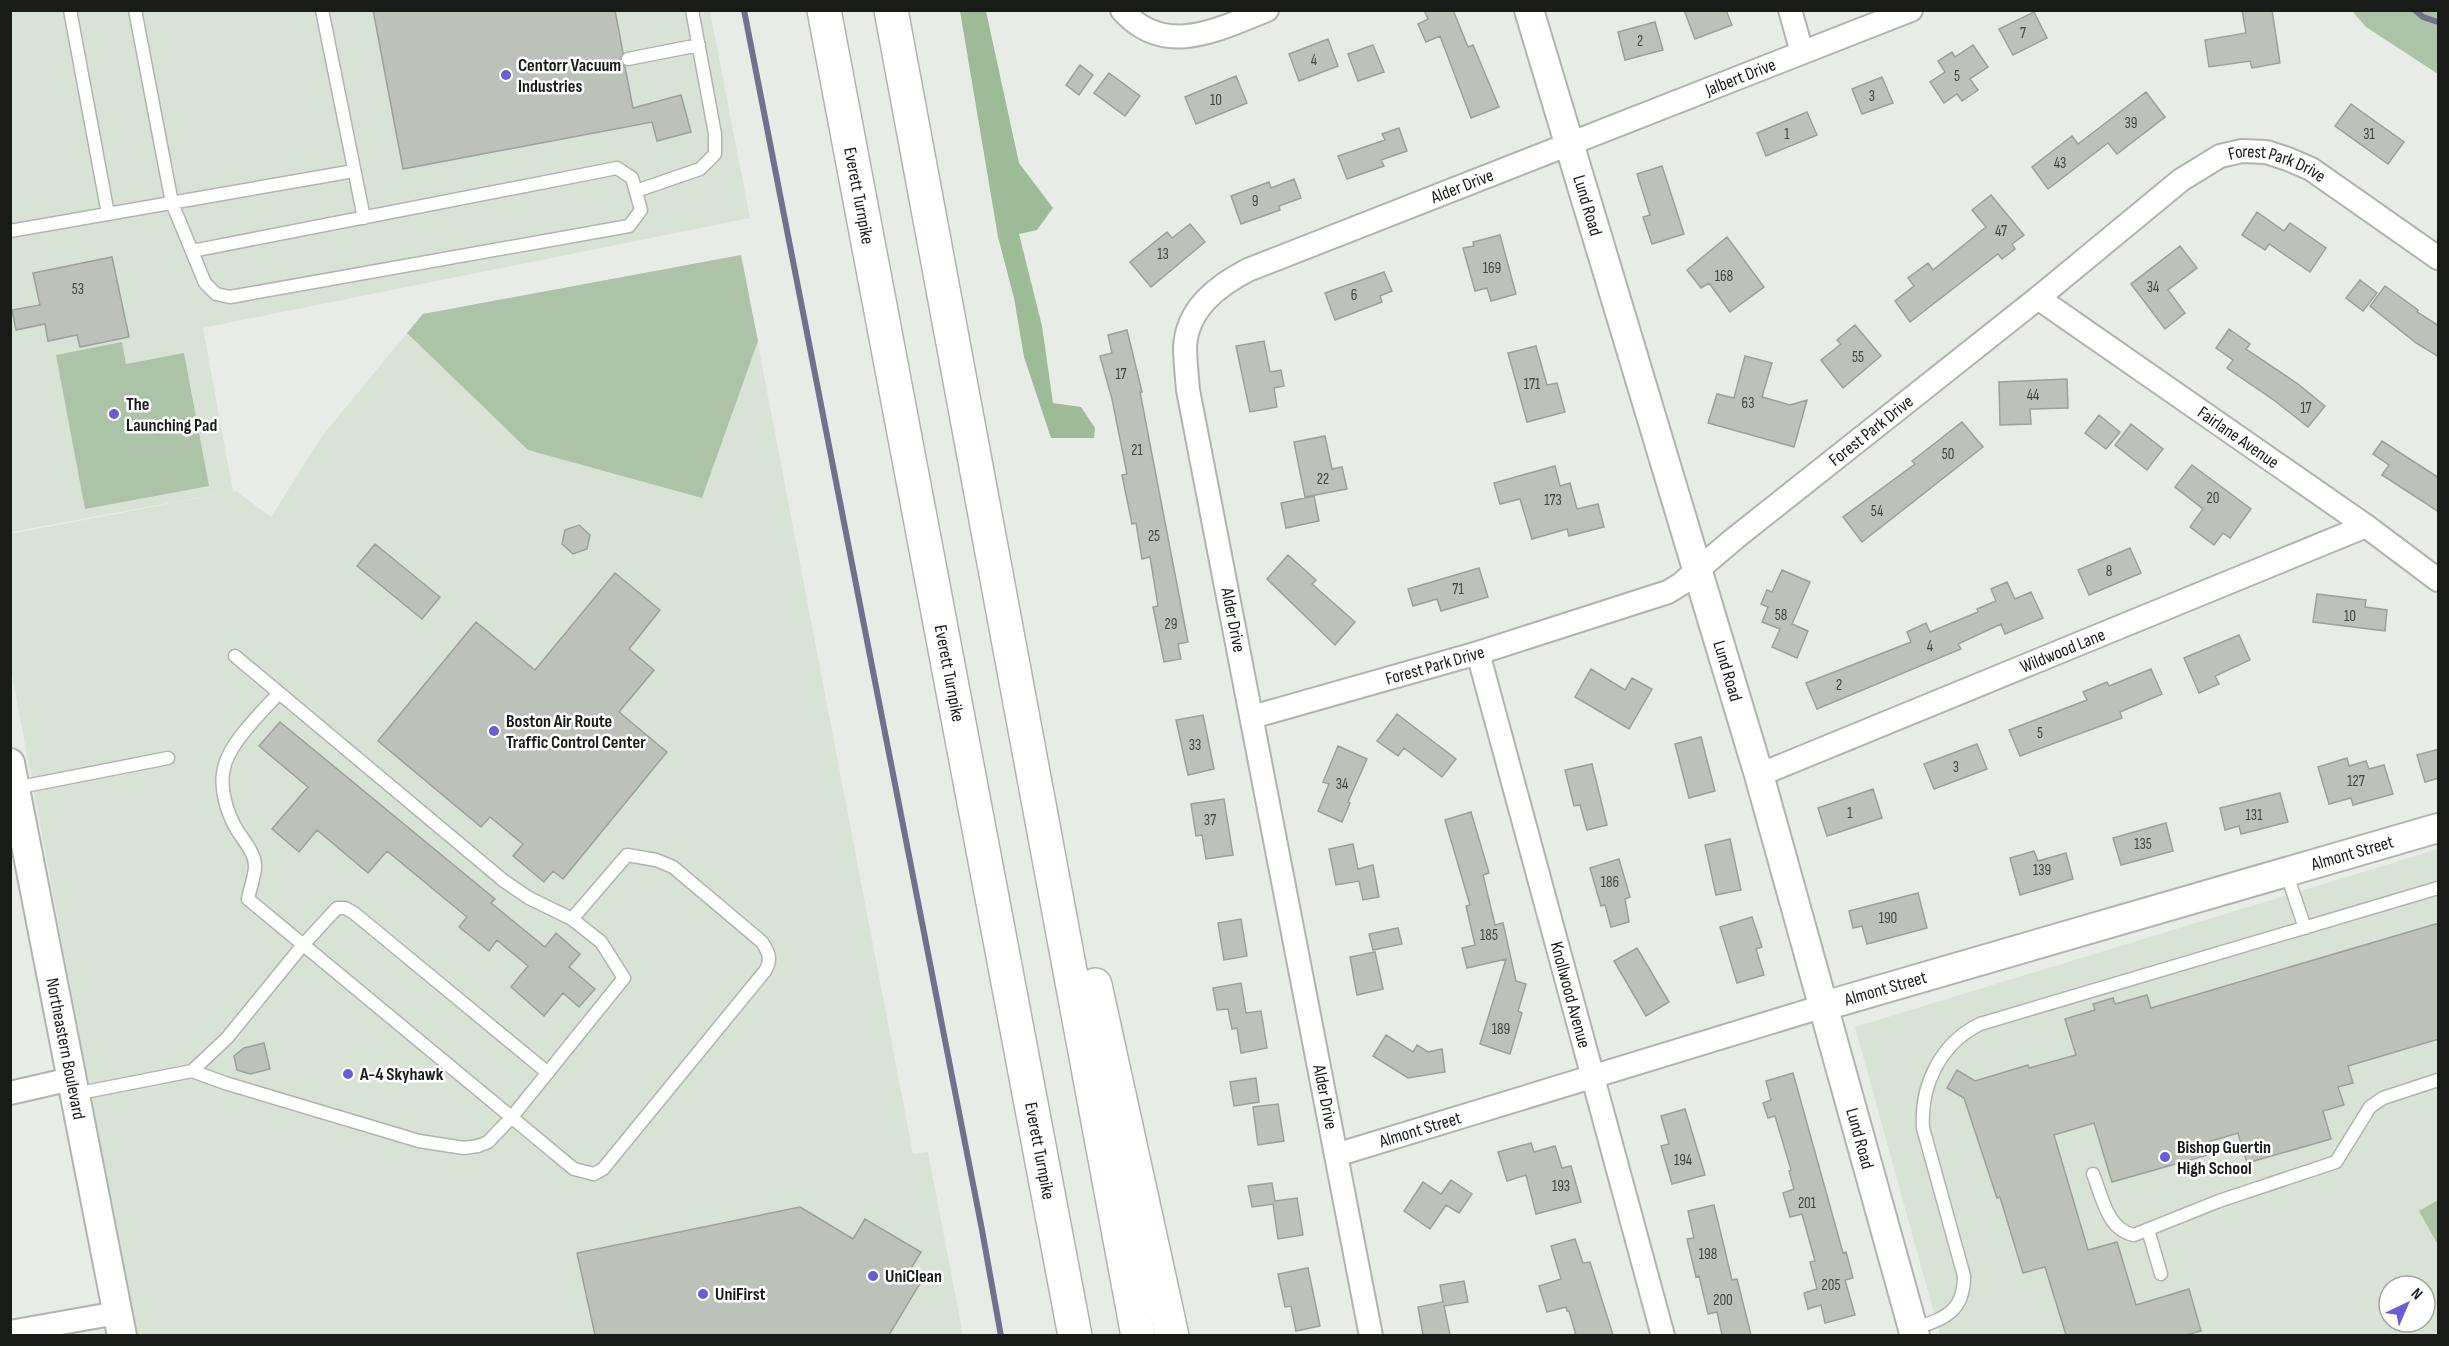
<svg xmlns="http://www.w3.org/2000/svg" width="2449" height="1346" viewBox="0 0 2449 1346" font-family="'Sofia Sans Condensed',sans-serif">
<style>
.built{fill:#d8e3d6;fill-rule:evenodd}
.green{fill:#acc3a7}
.forest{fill:#9dbb97}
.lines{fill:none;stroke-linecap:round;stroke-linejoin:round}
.stream{stroke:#6f718d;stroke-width:6}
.building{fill:#bcc1ba;stroke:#9ba19a;stroke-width:1.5}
.service-casing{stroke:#afb5ae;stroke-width:15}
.minor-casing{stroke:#afb5ae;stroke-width:26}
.tertiary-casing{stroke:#afb5ae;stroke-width:32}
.motorway-casing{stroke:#afb5ae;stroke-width:36}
.service{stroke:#fff;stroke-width:12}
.minor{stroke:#fff;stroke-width:22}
.tertiary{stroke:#fff;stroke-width:28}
.motorway{stroke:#fff;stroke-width:33}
.poi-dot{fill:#685dd6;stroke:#fff;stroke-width:2}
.labels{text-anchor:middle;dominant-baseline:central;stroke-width:5;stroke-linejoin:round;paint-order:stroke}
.number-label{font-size:15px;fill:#424441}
.poi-label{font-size:18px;font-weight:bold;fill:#191b19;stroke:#fff;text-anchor:start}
.street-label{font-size:18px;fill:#191b19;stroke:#fff}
</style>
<rect width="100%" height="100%" fill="#e7ede6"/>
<path class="built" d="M11,11H710L750,218L203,328L233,492L236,491L271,517L322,436L423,314L741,255L913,1154L928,1152L963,1335H136L11,670V534L229,492L11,532Z
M2438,849V1335H1940L1855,1027ZM2389,1286H2425V1322H2389Z"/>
<path class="green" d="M2352,11H2438V74L2366,27Z
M741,255L758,341L702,498L528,450L407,333L423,314Z
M122,342L126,364L184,353L209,486L85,509L56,355Z
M2438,1200V1245L2419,1211Z"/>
<path class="forest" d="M960,11H986L1019,163L1053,208L1037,230L1019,234L1042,326L1053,403L1081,407L1095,428L1094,438H1051L1024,357L1014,298L998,237Z"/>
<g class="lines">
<path class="stream" d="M744,10L982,1230L1001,1336
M2415,10L2423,17L2438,22"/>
</g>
<path class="building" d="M373,10H615L623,53L620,60L625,67L633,108L681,95L691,132L657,141L652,122L403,169Z
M1424,10H1453L1468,47L1473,45L1499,107L1471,118L1440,36L1426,42L1418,24L1428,19Z
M1684,10H1726L1732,25L1695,39Z
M2242,10H2272L2280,63L2252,68L2250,61L2209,67L2205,40L2246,33Z
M2034,12L2047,38L2013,55L1999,29Z
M1655,22L1663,50L1625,60L1618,32Z
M1328,39L1338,66L1299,81L1289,54Z
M1373,45L1384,72L1358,81L1348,54Z
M1973,45L1988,67L1970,79L1978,90L1962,101L1957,94L1944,103L1930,82L1945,72L1938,61L1952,52L1955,57Z
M1080,65L1093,75L1079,95L1066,85Z
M1109,73L1140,96L1125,116L1094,93Z
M1236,76L1247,103L1196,124L1185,97Z
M1882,77L1893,103L1862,114L1852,89Z
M2146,92L2165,117L2117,154L2108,143L2048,189L2032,167L2072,136L2078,144Z
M2351,104L2404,142L2388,164L2335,126Z
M1807,112L1817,135L1766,156L1757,133Z
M1399,128L1407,151L1381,160L1384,166L1347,179L1338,156L1385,140L1382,134Z
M1662,166L1684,234L1652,244L1643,217L1650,215L1637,174Z
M1294,179L1301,198L1279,206L1280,210L1241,224L1231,196L1269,182L1271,188Z
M1991,195L2024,235L2012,244L2015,249L2002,259L1998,254L1910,322L1895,301L1914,286L1908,278L1928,263L1933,270L1986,227L1972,210Z
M2257,212L2284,231L2290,223L2326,248L2310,272L2269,244L2265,250L2242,235Z
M1190,224L1205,242L1151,287L1130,262L1167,232L1172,238Z
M1500,235L1516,294L1491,301L1487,288L1475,291L1463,248L1474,246L1473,242Z
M1727,237L1764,287L1730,312L1709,283L1701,288L1687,270Z
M2180,246L2197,268L2168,290L2185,313L2165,329L2131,284Z
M112,257L129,337L80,347L77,335L48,341L45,324L16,330L12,310L40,305L33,273Z
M1384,272L1392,291L1380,296L1382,302L1335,320L1325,293Z
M2360,280L2377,293L2363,311L2346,298Z
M2385,286L2418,310L2417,312L2439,326V357L2416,343L2370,306Z
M1855,325L1881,356L1843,388L1821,360L1841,344L1837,340Z
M2229,329L2250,344L2246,349L2298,384L2325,406L2308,427L2275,401L2227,368L2233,360L2216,348Z
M1127,330L1142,392H1140L1188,642L1178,644L1181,659L1164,662L1153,607L1158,606L1150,557L1142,559L1136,523L1132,524L1122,475L1127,474L1112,399L1100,356L1112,353L1108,335Z
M1264,341L1270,372L1281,370L1284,386L1274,388L1277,407L1250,412L1236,346Z
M1536,346L1547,385L1557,383L1565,412L1527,422L1508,353Z
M1745,356L1772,363L1762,397L1790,405L1807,400L1794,447L1708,423L1717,394L1734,398Z
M2067,379L2068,408L2030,409L2031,424L2000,425L1999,382Z
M2099,415L2120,432L2106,449L2085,433Z
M1962,422L1983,447L1862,542L1843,517L1915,464L1912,461Z
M2131,424L2163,449L2147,470L2115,445Z
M1325,436L1332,469L1342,467L1347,489L1305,497L1294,442Z
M2382,441L2439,478V512L2382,475L2389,465L2373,454Z
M2192,465L2251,509L2230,538L2223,533L2214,545L2190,527L2203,509L2175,487Z
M1555,466L1560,486L1570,483L1577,509L1598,504L1604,527L1569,536L1567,529L1532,539L1520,499L1500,504L1494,483Z
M1314,496L1319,521L1286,528L1281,503Z
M579,525L590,535L587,549L573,554L562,544L565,530Z
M375,544L440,597L422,619L357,566Z
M2130,548L2141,573L2089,595L2078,570Z
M1288,555L1316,580L1312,584L1355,622L1335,645L1267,579Z
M1479,568L1488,597L1441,611L1437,599L1413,606L1408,589Z
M1782,570L1810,582L1792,624L1808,631L1797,658L1772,647L1780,629L1762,622L1768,607L1761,604L1767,590L1772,592Z
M615,573L660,610L629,649L654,670L619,712L667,752L563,879L553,871L544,882L513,856L523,844L490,817L481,827L378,741L476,622L535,670Z
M2007,582L2015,599L2031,592L2043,618L2005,634L2001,624L1958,644L1961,649L1817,709L1806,683L1911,642L1907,632L1926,623L1930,632L1978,612L1977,609L1996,601L1991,589Z
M2317,594L2366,600L2365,607L2387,610L2385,631L2313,622Z
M2239,635L2250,660L2215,676L2219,684L2199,693L2184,658Z
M1591,669L1625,690L1632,678L1652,689L1629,729L1575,697Z
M2151,669L2162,694L2120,712L2122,718L2020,756L2009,730L2087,700L2083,692L2107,682L2109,686Z
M1397,714L1456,759L1442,777L1404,748L1398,756L1377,741Z
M1203,715L1214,769L1188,775L1176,720Z
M280,722L495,899L491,903L545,947L556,933L580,954L569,967L595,989L579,1007L563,993L544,1016L511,987L528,966L497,940L489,951L459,927L467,917L387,851L368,873L317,830L299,852L272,829L308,787L259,746Z
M1701,737L1715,791L1689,798L1675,744Z
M1977,744L1987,769L1934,789L1924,764Z
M1338,746L1367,759L1348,802L1350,803L1342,822L1318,811L1329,784L1323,782Z
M2439,749V778L2425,782L2417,755Z
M2347,758L2349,766L2366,761L2369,769L2384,765L2393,794L2353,805L2351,798L2329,804L2318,767Z
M1592,764L1607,825L1587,830L1580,805L1574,806L1565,770Z
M1873,789L1882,818L1827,836L1818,808Z
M2280,793L2288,822L2241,834L2239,826L2225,830L2220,808Z
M1224,799L1233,855L1206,859L1202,835L1196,836L1191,804Z
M1471,812L1489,873L1483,875L1495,925L1503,923L1516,981L1526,984L1518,1011L1522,1013L1510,1054L1480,1044L1506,959L1467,968L1462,948L1475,945L1466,906L1470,905L1445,820Z
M2166,823L2173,851L2121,865L2113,838Z
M1730,839L1741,890L1716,895L1705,845Z
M1353,844L1358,869L1373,865L1379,897L1363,900L1359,881L1336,885L1329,849Z
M2034,851L2038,861L2066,853L2073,879L2020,895L2010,858Z
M1619,859L1630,897L1625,899L1629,922L1611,927L1605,905L1601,906L1590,868Z
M1918,893L1927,928L1867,944L1862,926L1853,928L1849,911Z
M1752,917L1762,947L1756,949L1764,975L1737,983L1720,927Z
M1241,919L1247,956L1224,960L1218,923Z
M2439,923V1039L2348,1066L2353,1083L2338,1087L2344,1105L2323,1111L2331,1139L2247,1163L2238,1133L2208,1142L2211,1154L2112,1182L2094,1123L2054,1135L2088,1250L2117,1242L2136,1305L2189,1289L2201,1331L2185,1335H2066L2045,1267L2023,1273L2000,1197L1997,1198L1964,1098L1947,1088L1957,1070L1975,1081L2028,1065L2029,1068L2076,1055L2065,1019L2095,1010L2093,1004L2113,998L2115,1004L2147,995L2151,1008Z
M1398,928L1402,944L1373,950L1369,934Z
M1637,948L1669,1002L1646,1016L1614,961Z
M1375,952L1383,989L1357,995L1350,957Z
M1241,983L1246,1013L1261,1011L1267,1048L1241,1053L1237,1028L1232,1029L1228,1009L1217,1010L1213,988Z
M1386,1035L1413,1052L1417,1045L1428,1052L1442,1049L1445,1072L1408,1078L1373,1056Z
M264,1043L270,1069L250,1074L237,1070L234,1056L244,1048Z
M1793,1073L1843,1253L1846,1252L1853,1278L1845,1280L1855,1315L1825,1323L1821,1305L1808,1309L1804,1293L1817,1289L1810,1262L1815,1261L1802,1214L1790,1217L1783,1193L1794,1189L1789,1171L1791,1170L1775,1116L1768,1118L1763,1103L1771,1100L1766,1081Z
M1256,1078L1259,1102L1234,1106L1230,1082Z
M1278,1104L1284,1141L1258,1145L1253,1107Z
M1685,1109L1705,1175L1672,1184L1661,1146L1669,1144L1661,1116Z
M1531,1143L1534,1152L1555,1146L1562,1168L1571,1166L1581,1202L1536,1214L1526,1175L1507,1181L1498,1152Z
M1451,1180L1472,1194L1459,1213L1446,1205L1430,1229L1404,1211L1423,1182L1441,1194Z
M1272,1183L1275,1201L1297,1198L1303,1235L1278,1239L1273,1204L1252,1207L1248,1186Z
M1714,1205L1732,1280L1737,1279L1751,1335H1722L1717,1312L1708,1314L1699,1276L1696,1277L1687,1239L1694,1238L1688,1211Z
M800,1207L853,1239L865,1219L921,1252L909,1272L922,1280L889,1335H595L577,1253Z
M1575,1239L1583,1263L1590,1262L1613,1335H1576L1569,1311H1567L1566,1307L1547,1312L1539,1286L1561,1279L1551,1246Z
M1308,1268L1320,1326L1296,1331L1291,1306L1285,1307L1278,1274Z
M1464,1281L1468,1302L1444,1306L1450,1335H1423L1418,1307L1443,1302L1440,1285Z"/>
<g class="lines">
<defs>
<path id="service" d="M70,10L108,214
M135,10L172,203L205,283L216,294L230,297L629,226L641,210L632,178L617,168L192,251
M322,10L364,218
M628,59L699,45
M636,191L700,169L715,154V134L692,10
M10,231L354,171
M235,656L504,881L529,898L572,919L627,855L656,860L673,867L762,942C769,953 772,959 765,971L603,1169L594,1174L574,1169L248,899C250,889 254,878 255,868C256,854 244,841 237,830C227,813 219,788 224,768C229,743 262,712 279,693
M15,788L168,758
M2286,872L2305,928
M192,1071L225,1083L419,1141L464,1148L478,1146L488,1142L511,1118L624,978L601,942L572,919
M75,1094L192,1071L227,1038L302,946L337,908H345L354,913L548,1073
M2093,1174C2102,1196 2107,1230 2134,1235L2219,1201L2336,1162L2370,1107L2383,1098L2438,1080
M2148,1230L2161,1274
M1913,1329C1943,1319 1964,1313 1964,1276L1923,1128C1920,1085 1941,1043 1980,1024L2438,888"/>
<g id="minor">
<path d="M1122,10C1164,58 1217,30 1267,10"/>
<path d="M1790,10L1802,52"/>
<path id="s1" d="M2038,298L2366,526L2438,580"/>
<path id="s2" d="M1478,653L1663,1336"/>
<path id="s3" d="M1252,717L1478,653L1668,592L1681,584L1734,539L2038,298L2181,180L2220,156L2242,151L2266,152L2288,159L2311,169L2438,258"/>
<path id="s4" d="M1759,775L2366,526"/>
<path d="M10,1093L71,1079"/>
<path id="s5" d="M1336,1155L1824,1006"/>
<path d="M10,1332L117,1313"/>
<path id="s6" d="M1371,1336L1188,390C1187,376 1185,361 1185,347C1187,309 1217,286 1248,270L1911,10"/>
</g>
<g id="tertiary">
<path id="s7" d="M1529,10L1759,775L1915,1336"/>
<path id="s8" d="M10,763L122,1336"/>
<path id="s9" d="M1824,1006L2438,828"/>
</g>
<g id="motorway">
<path id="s10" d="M824,10L1075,1336"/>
<path d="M891,10L1138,1336"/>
<path d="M1095,985L1172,1336"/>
</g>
</defs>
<use href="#service" class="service-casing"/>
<use href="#minor" class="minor-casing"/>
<use href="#tertiary" class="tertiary-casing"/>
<use href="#motorway" class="motorway-casing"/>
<use href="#service" class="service"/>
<use href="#minor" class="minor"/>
<use href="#tertiary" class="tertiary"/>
<use href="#motorway" class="motorway"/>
</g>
<g class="poi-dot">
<circle cx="506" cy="75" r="6"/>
<circle cx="114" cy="414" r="6"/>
<circle cx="494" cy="731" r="6"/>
<circle cx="348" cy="1074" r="6"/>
<circle cx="2165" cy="1157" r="6"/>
<circle cx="873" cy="1276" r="6"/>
<circle cx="703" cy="1294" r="6"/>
</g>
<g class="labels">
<g class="number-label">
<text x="2023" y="33">7</text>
<text x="1640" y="41">2</text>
<text x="1314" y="60">4</text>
<text x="1957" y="76">5</text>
<text x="1872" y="96">3</text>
<text x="1216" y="100">10</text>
<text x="2131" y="123">39</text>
<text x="1787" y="134">1</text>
<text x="2369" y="134">31</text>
<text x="2060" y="163">43</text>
<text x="1255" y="201">9</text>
<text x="2001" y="231">47</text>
<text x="1163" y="254">13</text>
<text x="1492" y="268">169</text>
<text x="1724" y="276">168</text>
<text x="2153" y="287">34</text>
<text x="78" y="289">53</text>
<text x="1354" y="295">6</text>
<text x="1858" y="357">55</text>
<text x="1121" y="374">17</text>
<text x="1532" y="384">171</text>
<text x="2033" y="395">44</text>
<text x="1748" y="403">63</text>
<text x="2306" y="408">17</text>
<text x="1137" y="450">21</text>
<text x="1948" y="454">50</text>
<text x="1323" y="479">22</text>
<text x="2213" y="498">20</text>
<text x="1553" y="500">173</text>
<text x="1877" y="511">54</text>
<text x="1154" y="536">25</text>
<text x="2109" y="571">8</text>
<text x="1458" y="589">71</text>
<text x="1781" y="615">58</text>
<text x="2350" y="616">10</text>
<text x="1171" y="624">29</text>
<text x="1930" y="646">4</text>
<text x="1839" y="685">2</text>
<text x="2040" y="733">5</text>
<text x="1195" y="745">33</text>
<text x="1956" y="767">3</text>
<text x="2356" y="781">127</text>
<text x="1342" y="784">34</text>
<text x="1850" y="813">1</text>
<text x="2254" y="815">131</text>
<text x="1210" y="820">37</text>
<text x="2143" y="844">135</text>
<text x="2042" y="870">139</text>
<text x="1610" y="882">186</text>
<text x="1888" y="918">190</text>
<text x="1489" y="935">185</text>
<text x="1501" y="1029">189</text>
<text x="1683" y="1160">194</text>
<text x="1561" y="1186">193</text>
<text x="1807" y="1203">201</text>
<text x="1708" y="1254">198</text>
<text x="1831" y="1285">205</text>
<text x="1723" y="1300">200</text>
</g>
<g class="poi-label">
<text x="518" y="65">Centorr Vacuum<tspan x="518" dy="21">Industries</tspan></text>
<text x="126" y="404">The<tspan x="126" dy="21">Launching Pad</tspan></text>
<text x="506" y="721">Boston Air Route<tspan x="506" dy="21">Traffic Control Center</tspan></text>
<text x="360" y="1074">A-4 Skyhawk</text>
<text x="2177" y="1147">Bishop Guertin<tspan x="2177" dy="21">High School</tspan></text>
<text x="885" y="1276">UniClean</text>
<text x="715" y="1294">UniFirst</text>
</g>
<g class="street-label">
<text stroke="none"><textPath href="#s6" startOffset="1640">Jalbert Drive</textPath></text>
<text stroke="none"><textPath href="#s3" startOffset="1198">Forest Park Drive</textPath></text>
<text stroke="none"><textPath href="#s6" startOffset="1341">Alder Drive</textPath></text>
<text stroke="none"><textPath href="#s10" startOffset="189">Everett Turnpike</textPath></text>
<text stroke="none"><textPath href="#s7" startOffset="204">Lund Road</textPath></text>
<text stroke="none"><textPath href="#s3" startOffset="694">Forest Park Drive</textPath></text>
<text stroke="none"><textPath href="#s1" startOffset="244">Fairlane Avenue</textPath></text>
<text transform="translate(1233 620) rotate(79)">Alder Drive</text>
<text stroke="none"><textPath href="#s4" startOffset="328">Wildwood Lane</textPath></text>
<text stroke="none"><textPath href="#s3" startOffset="190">Forest Park Drive</textPath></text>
<text stroke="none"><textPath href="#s7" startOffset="690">Lund Road</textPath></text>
<text stroke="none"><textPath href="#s10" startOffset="675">Everett Turnpike</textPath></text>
<text stroke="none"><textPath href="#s9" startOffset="550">Almont Street</textPath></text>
<text stroke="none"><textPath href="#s9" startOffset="64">Almont Street</textPath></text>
<text stroke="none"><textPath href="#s2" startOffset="354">Knollwood Avenue</textPath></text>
<text stroke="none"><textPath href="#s8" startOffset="291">Northeastern Boulevard</textPath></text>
<text transform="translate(1325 1097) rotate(79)">Alder Drive</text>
<text stroke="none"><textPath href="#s5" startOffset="88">Almont Street</textPath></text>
<text stroke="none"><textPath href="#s7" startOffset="1176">Lund Road</textPath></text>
<text stroke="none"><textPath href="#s10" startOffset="1161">Everett Turnpike</textPath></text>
</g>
</g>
<rect width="2449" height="1346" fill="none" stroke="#191b19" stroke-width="24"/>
<g transform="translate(2407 1304) rotate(44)"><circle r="28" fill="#ffffff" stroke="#a3a4a3" stroke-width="1.5"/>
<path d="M0-4.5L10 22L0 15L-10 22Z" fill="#685dd6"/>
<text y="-9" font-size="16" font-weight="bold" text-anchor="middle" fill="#191b19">N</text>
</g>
</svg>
